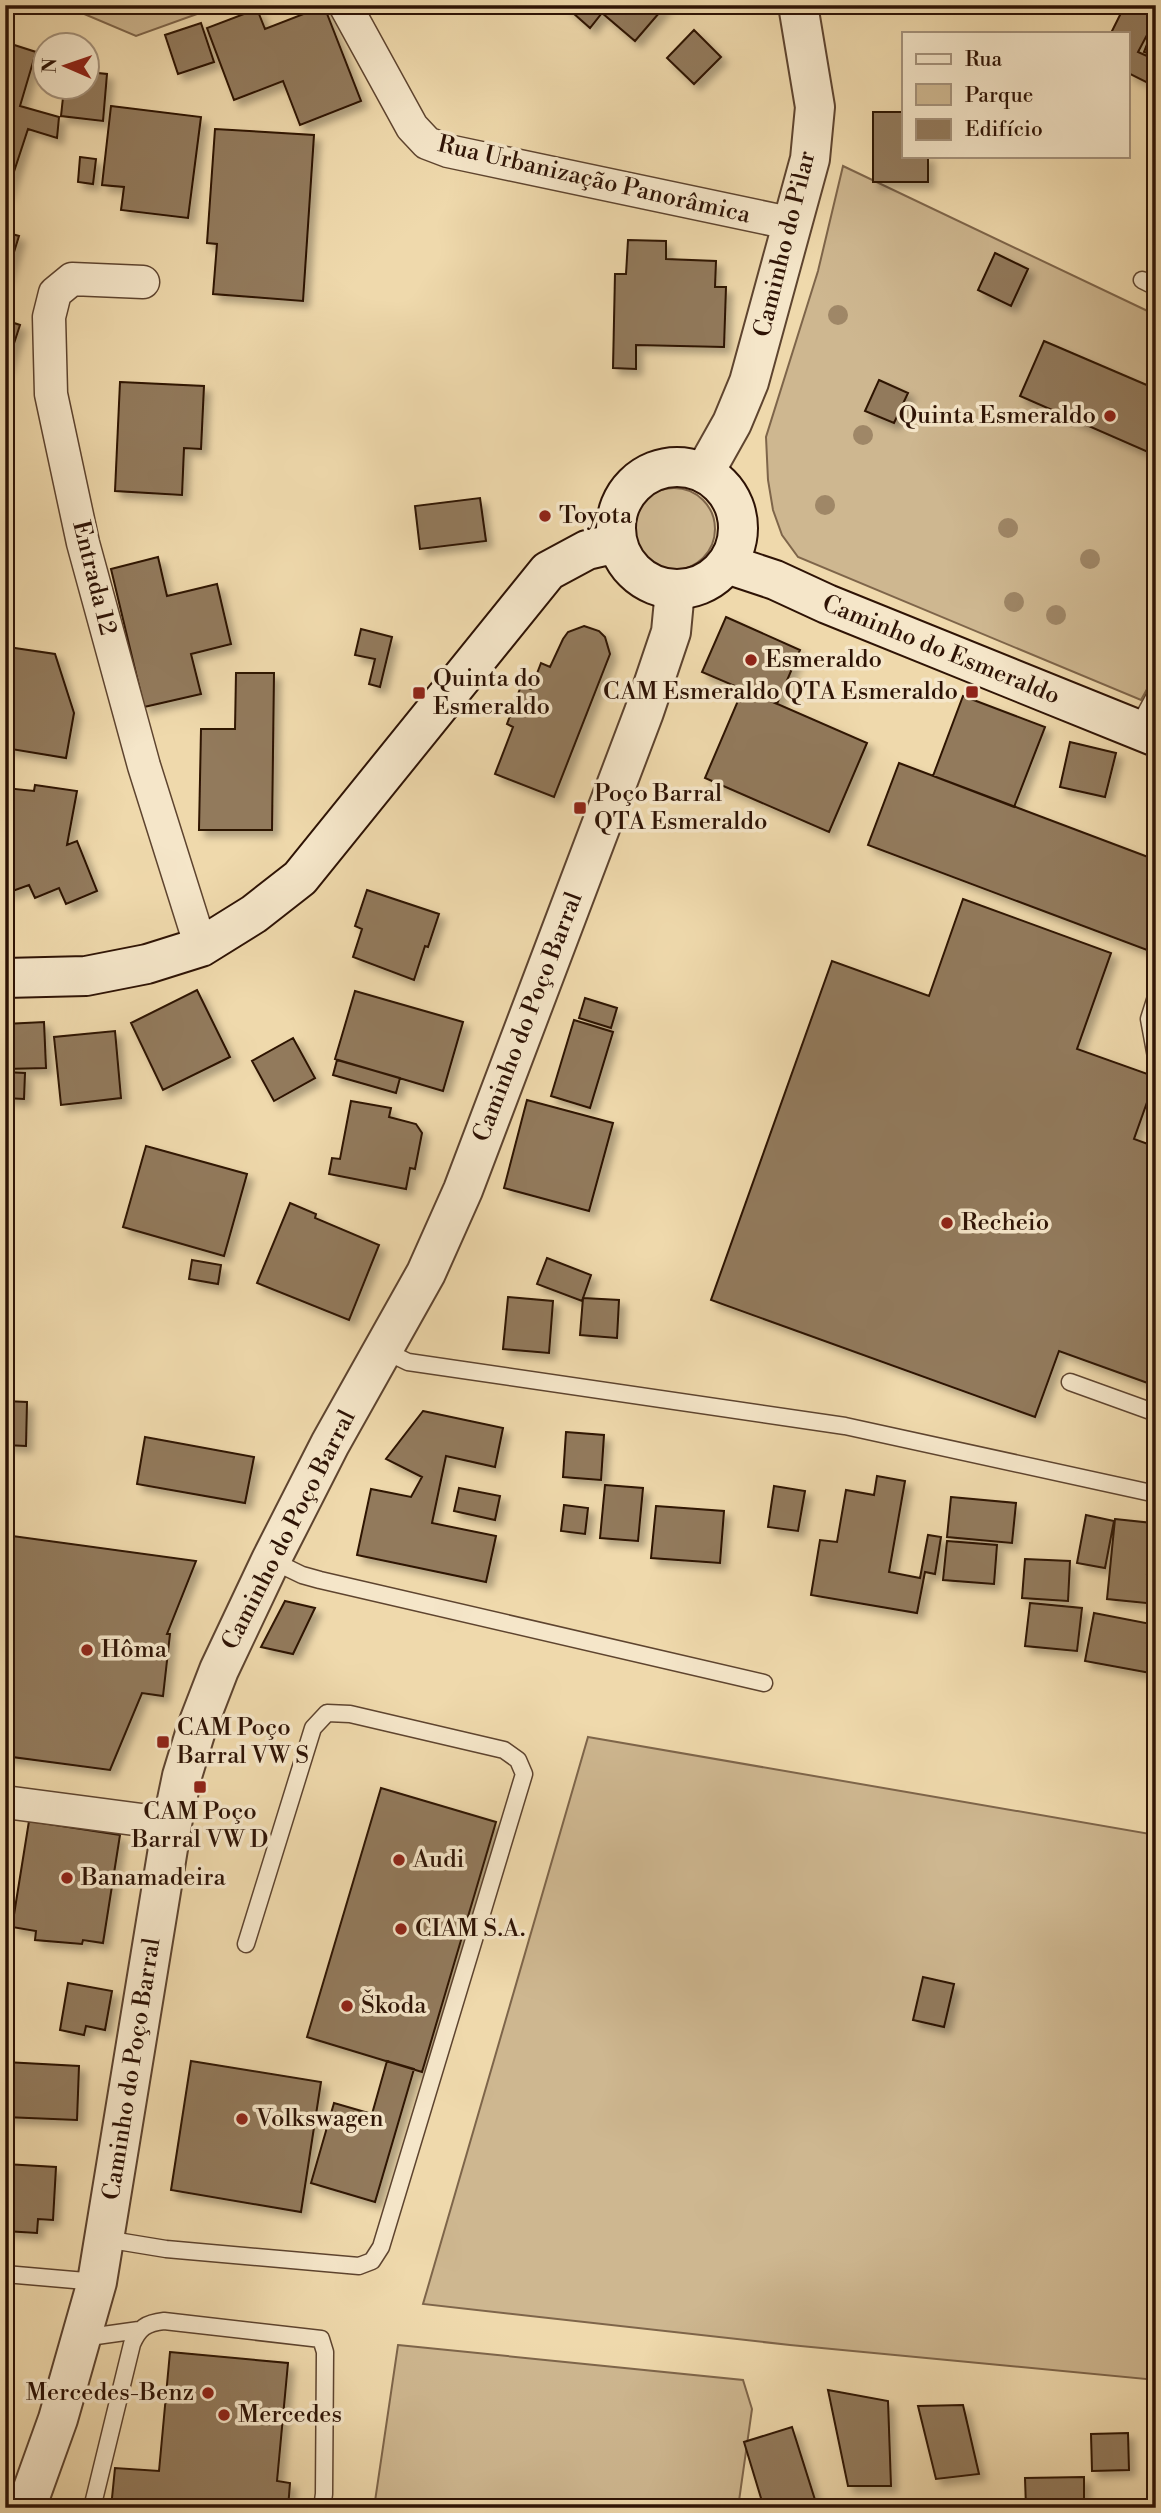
<svg xmlns="http://www.w3.org/2000/svg" width="1161" height="2513" viewBox="0 0 1161 2513" font-family="'Libre Bodoni',serif">
<style>
.green{fill:#ceb790;stroke:#7e654a;stroke-width:2}
.building{fill:#927a5c;stroke:#2e1305;stroke-width:2;filter:url(#shadow)}
.lines{fill:none;stroke-linecap:round;stroke-linejoin:round}
.service-casing{stroke:#5e442f;stroke-width:19}
.minor-casing{stroke:#5e442f;stroke-width:35}
.tertiary-casing{stroke:#5e442f;stroke-width:42}
.secondary-casing{stroke:#2e1305;stroke-width:42}
.service{stroke:#f5e6c9;stroke-width:16}
.minor{stroke:#f5e6c9;stroke-width:32}
.tertiary{stroke:#f5e6c9;stroke-width:38}
.secondary{stroke:#f5e6c9;stroke-width:38}
.tree{fill:#9f8767}
.poi-dot{fill:#8f2418;stroke:#f5e6c9;stroke-width:2.5}
.labels{text-anchor:middle;dominant-baseline:central;stroke-width:7;stroke-linejoin:round;paint-order:stroke}
.street-label{font-size:24px;fill:#2e1305;stroke:#f5e6c9}
.poi-label{font-size:24px;fill:#2e1305;stroke:#f5e6c9;text-anchor:start}
</style>
<defs>
<filter id="shadow"><feDropShadow dx="6" dy="6" stdDeviation="3.5" flood-color="#0004"/></filter>
</defs>
<rect width="100%" height="100%" fill="#efd9ac"/>
<filter id="stains"><feTurbulence type="fractalNoise" baseFrequency=".00286" numOctaves="4"/><feColorMatrix values="0 0 0 0 .2 0 0 0 0 .09 0 0 0 0 .02 0 0 0 .5 -.17"/></filter>
<radialGradient id="worn" r=".72"><stop offset=".6" stop-color="#630" stop-opacity="0"/><stop offset="1" stop-color="#630" stop-opacity=".3"/></radialGradient>
<path class="green" d="M63,5H222L136,36Z
M843,166L1156,315V673L1141,700L798,557L782,535L773,510L768,480L766,437L818,271Z
M633 529a41 41 0 1 1 82 0a41 41 0 1 1-82 0Z
M588,1737L1156,1835V2380L790,2345L423,2304Z
M398,2345L743,2380L752,2409L738,2508H374Z"/>
<path class="building" d="M564,5H666L635,41L602,13L590,28Z
M1125,5H1130L1156,18L1138,52L1156,60V87L1128,73V33H1111Z
M324,6L361,101L300,125L283,81L234,100L207,28L257,9L265,29Z
M201,23L214,62L178,74L165,35Z
M1155,24L1156,25V56L1144,52Z
M694,30L721,57L694,84L667,58Z
M5,42L36,52L20,106L59,117L57,138L28,129L6,196Z
M88,72L107,74L103,121L61,116L64,88H88Z
M111,106L201,117L188,218L121,210L124,187L102,185Z
M873,112H904V156H928V182H873Z
M215,129L314,135L303,301L213,294L217,244L207,243Z
M80,157L96,159L93,184L78,182Z
M5,232L19,236L5,281Z
M628,240L666,241V259L716,261L715,287H726L724,347L636,345V369L613,368L615,274H626Z
M995,253L1028,269L1011,306L978,290Z
M5,320L20,325L5,371Z
M1044,341L1156,389V435L1148,452L1020,396Z
M879,380L908,393L894,423L865,411Z
M120,382L204,386L201,449L184,448L182,495L115,491Z
M480,498L486,541L420,549L415,506Z
M158,557L167,596L217,584L231,644L191,654L201,694L144,707L111,569Z
M726,617L800,650L777,704L702,672Z
M584,626L599,631L605,637L610,654L554,797L495,774L513,727L507,724L521,686L531,689L541,663L550,667L563,639L568,632Z
M361,629L392,637L380,687L369,684L375,659L355,655Z
M8,647L55,654L74,713L66,758L5,748V662Z
M236,673H274L272,830H199L201,729H235Z
M743,689L867,743L829,832L705,778Z
M963,696L1045,727L1014,807L933,776Z
M1070,742L1116,753L1105,797L1060,787Z
M899,763L1156,860V926L1147,950L868,845Z
M35,785L77,791L67,845L77,841L97,891L66,904L59,888L35,898L29,885L7,893L5,888L6,788L34,791Z
M367,890L439,914L428,947L425,946L414,980L353,957L362,929L355,926Z
M963,899L1111,953L1077,1049L1156,1077L1134,1139L1156,1147V1386L1059,1351L1035,1417L711,1300L832,961L929,996Z
M197,990L230,1057L163,1090L131,1023Z
M355,991L463,1022L443,1091L335,1059Z
M585,998L617,1008L611,1028L579,1018Z
M574,1020L613,1032L590,1108L551,1096Z
M44,1022L46,1068L5,1069V1024Z
M115,1031L121,1098L61,1105L54,1037Z
M293,1038L315,1078L274,1101L252,1061Z
M337,1060L400,1078L396,1093L333,1075Z
M5,1072L25,1073L24,1099L5,1098Z
M527,1100L613,1123L589,1211L504,1188Z
M351,1101L391,1108L389,1117L416,1124L422,1133L415,1169L410,1168L406,1189L329,1174L332,1158L340,1159Z
M146,1146L247,1174L224,1256L123,1227Z
M290,1203L316,1214L315,1218L379,1245L349,1320L257,1283Z
M547,1258L591,1275L582,1301L537,1284Z
M192,1260L221,1265L218,1284L189,1279Z
M508,1297L553,1301L549,1353L503,1349Z
M583,1298L619,1300L617,1338L580,1335Z
M5,1401L27,1402L26,1446L5,1445Z
M423,1411L503,1428L495,1467L446,1456L432,1523L496,1536L486,1582L357,1555L371,1489L411,1497L422,1477L386,1459Z
M566,1432L604,1435L601,1480L563,1477Z
M145,1437L254,1457L245,1503L137,1484Z
M877,1476L905,1481L889,1572L920,1578L928,1535L941,1537L935,1574L925,1572L917,1613L811,1595L820,1540L837,1542L846,1490L874,1495Z
M605,1485L643,1488L638,1541L600,1538Z
M774,1486L805,1491L798,1531L768,1527Z
M459,1488L500,1496L495,1520L454,1511Z
M951,1497L1016,1503L1012,1543L947,1537Z
M564,1505L588,1508L585,1534L561,1531Z
M656,1506L724,1511L720,1563L651,1558Z
M1086,1515L1114,1521L1105,1568L1077,1563Z
M1115,1519L1152,1523L1147,1574L1156,1575V1604L1107,1599Z
M5,1535L196,1561L167,1634H170L163,1696L142,1693L110,1770L5,1756Z
M947,1541L997,1545L994,1584L943,1580Z
M1025,1559L1070,1561L1068,1601L1022,1598Z
M285,1601L315,1608L293,1654L261,1647Z
M1030,1603L1082,1608L1077,1651L1025,1646Z
M1094,1613L1156,1625V1674L1085,1661Z
M381,1788L496,1822L422,2072L307,2037Z
M29,1821L120,1835L103,1943L83,1940L82,1944L35,1940L36,1931L12,1927Z
M923,1977L954,1984L944,2027L913,2020Z
M68,1983L112,1991L105,2030L86,2026L84,2035L60,2030Z
M191,2061L321,2082L301,2212L171,2190Z
M387,2061L414,2069L375,2202L311,2183L334,2103L372,2114Z
M5,2062L79,2066L77,2120L5,2117Z
M5,2164L56,2167L53,2220L38,2219L37,2233L5,2231Z
M170,2352L288,2363L277,2481L290,2483L288,2508H111L115,2468L159,2471Z
M828,2390L888,2401L891,2486H848Z
M963,2405L979,2474L936,2479L918,2406Z
M792,2427L816,2503L802,2508H764L744,2442Z
M1128,2433L1129,2470L1092,2471L1091,2434Z
M1084,2477V2508H1026L1025,2478Z"/>
<g class="lines">
<defs>
<path id="service" d="M1142,280L1156,287
M1137,729L1156,694
M1156,997L1149,1019L1156,1057
M383,1350L408,1362L845,1426L1156,1494
M1070,1382L1156,1413
M271,1560L302,1575L320,1580L764,1683
M105,2239L166,2249L359,2266L372,2261L381,2247L524,1774L518,1760L504,1750L350,1714L327,1713L313,1728L246,1944
M5,2274L97,2282
M82,2338L139,2330
M92,2508L132,2344C139,2328 146,2323 164,2321L321,2339L325,2352L324,2494L322,2508"/>
<path id="minor" d="M345,5L412,127L427,143L448,151L794,224
M143,282L72,279L55,293L49,317L51,394L83,543L144,766L201,947
M5,1802L172,1824"/>
<path id="tertiary" d="M704,473L732,423L749,382L810,159L815,107L798,5
M26,2508L58,2419L97,2282L172,1824L182,1776L197,1727L219,1670L271,1560L330,1444L426,1273L463,1190L644,712L671,632L675,590"/>
<path id="secondary" d="M616 528a61 61 0 1 1 122 0a61 61 0 1 1-122 0Z
M727,564L775,580L827,604L1156,737
M5,978L86,976L147,964L201,947L254,914L300,878L548,571L587,550L617,543"/>
</defs>
<use href="#service" class="service-casing"/>
<use href="#minor" class="minor-casing"/>
<use href="#tertiary" class="tertiary-casing"/>
<use href="#secondary" class="secondary-casing"/>
<use href="#service" class="service"/>
<use href="#minor" class="minor"/>
<use href="#tertiary" class="tertiary"/>
<use href="#secondary" class="secondary"/>
</g>
<g class="tree">
<circle cx="838" cy="315" r="10"/>
<circle cx="863" cy="435" r="10"/>
<circle cx="825" cy="505" r="10"/>
<circle cx="1008" cy="528" r="10"/>
<circle cx="1090" cy="559" r="10"/>
<circle cx="1014" cy="602" r="10"/>
<circle cx="1056" cy="615" r="10"/>
</g>
<g class="poi-dot">
<circle cx="1110" cy="416" r="7"/>
<circle cx="545" cy="516" r="7"/>
<circle cx="751" cy="660" r="7"/>
<rect x="965" y="685" width="14" height="14" rx="3.5"/>
<rect x="412" y="686" width="14" height="14" rx="3.5"/>
<rect x="573" y="801" width="14" height="14" rx="3.5"/>
<circle cx="947" cy="1223" r="7"/>
<circle cx="87" cy="1650" r="7"/>
<rect x="156" y="1735" width="14" height="14" rx="3.5"/>
<rect x="193" y="1780" width="14" height="14" rx="3.5"/>
<circle cx="399" cy="1860" r="7"/>
<circle cx="67" cy="1878" r="7"/>
<circle cx="401" cy="1929" r="7"/>
<circle cx="347" cy="2006" r="7"/>
<circle cx="242" cy="2119" r="7"/>
<circle cx="208" cy="2393" r="7"/>
<circle cx="224" cy="2415" r="7"/>
</g>
<g class="labels">
<g class="street-label">
<text transform="translate(594 180) rotate(13)">Rua Urbanização Panorâmica</text>
<text transform="translate(785 244) rotate(-76)">Caminho do Pilar</text>
<text transform="translate(94 578) rotate(76)">Entrada 12</text>
<text transform="translate(941 650) rotate(22)">Caminho do Esmeraldo</text>
<text transform="translate(528 1017) rotate(-69)">Caminho do Poço Barral</text>
<text transform="translate(289 1530) rotate(-63)">Caminho do Poço Barral</text>
<text transform="translate(132 2069) rotate(-81)">Caminho do Poço Barral</text>
</g>
<g class="poi-label">
<text x="1096" y="416" text-anchor="end">Quinta Esmeraldo</text>
<text x="559" y="516">Toyota</text>
<text x="765" y="660">Esmeraldo</text>
<text x="433" y="679">Quinta do<tspan x="433" dy="28">Esmeraldo</tspan></text>
<text x="958" y="692" text-anchor="end">CAM Esmeraldo QTA Esmeraldo</text>
<text x="594" y="794">Poço Barral<tspan x="594" dy="28">QTA Esmeraldo</tspan></text>
<text x="961" y="1223">Recheio</text>
<text x="101" y="1650">Hôma</text>
<text x="177" y="1728">CAM Poço<tspan x="177" dy="28">Barral VW S</tspan></text>
<text x="200" y="1812" text-anchor="middle">CAM Poço<tspan x="200" dy="28">Barral VW D</tspan></text>
<text x="413" y="1860">Audi</text>
<text x="81" y="1878">Banamadeira</text>
<text x="415" y="1929">CIAM S.A.</text>
<text x="361" y="2006">Škoda</text>
<text x="256" y="2119">Volkswagen</text>
<text x="194" y="2393" text-anchor="end">Mercedes-Benz</text>
<text x="238" y="2415">Mercedes</text>
</g>
</g>
<rect width="1161" height="2513" fill="none" stroke="#efd9ac" stroke-width="28"/>
<rect x="7" y="7" width="1147" height="2499" fill="none" stroke="#2e1305" stroke-width="3.5"/>
<rect x="14" y="14" width="1133" height="2485" fill="none" stroke="#2e1305" stroke-width="2"/>
<rect x="902" y="32" width="228" height="126" fill="#f5e6c9" stroke="#a5927b" stroke-width="2"/>
<rect x="916" y="54" width="35" height="10" fill="#f5e6c9" stroke="#a5927b" stroke-width="2"/>
<text x="965" y="66" font-size="21" fill="#2e1305">Rua</text>
<rect x="916" y="84" width="35" height="21" fill="#ceb790" stroke="#a5927b" stroke-width="2"/>
<text x="965" y="102" font-size="21" fill="#2e1305">Parque</text>
<rect x="916" y="119" width="35" height="21" fill="#927a5c" stroke="#a5927b" stroke-width="2"/>
<text x="965" y="136" font-size="21" fill="#2e1305">Edifício</text>
<g transform="translate(66 66) rotate(272)"><circle r="33" fill="#f5e6c9" stroke="#a5927b" stroke-width="2"/>
<path d="M0-5L12 26L0 18L-12 26Z" fill="#8f2418"/>
<text y="-10" font-size="19" font-weight="bold" text-anchor="middle" fill="#2e1305">N</text>
</g>
<rect width="100%" height="100%" filter="url(#stains)"/>
<rect width="100%" height="100%" fill="url(#worn)"/>
</svg>
